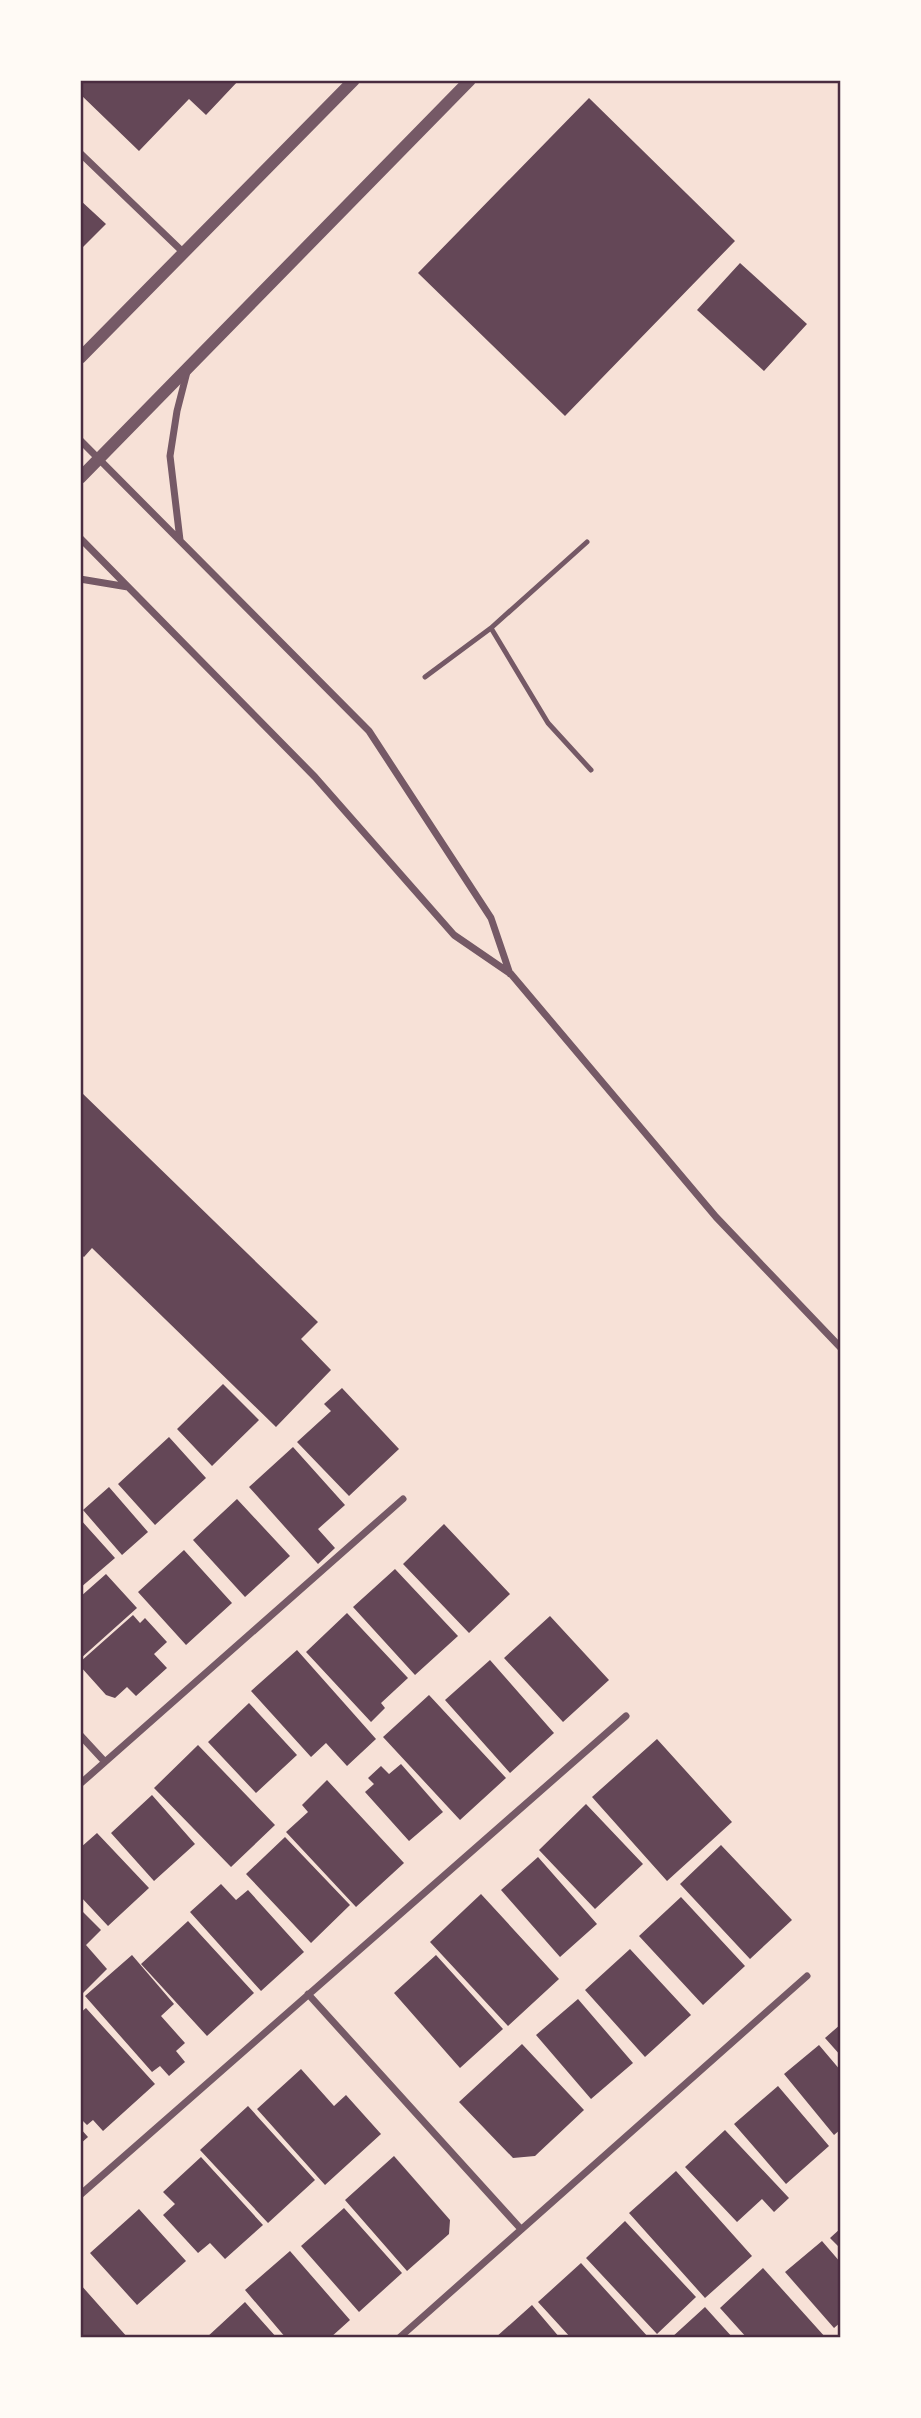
<svg xmlns="http://www.w3.org/2000/svg" width="921" height="2418" viewBox="0 0 921 2418" font-family="Inter,sans-serif">
<style>
.building{fill:#644757}
.lines{fill:none;stroke-linecap:round;stroke-linejoin:round}
.service{stroke:#755966;stroke-width:5}
.minor{stroke:#755966;stroke-width:7}
.tertiary{stroke:#755966;stroke-width:12}
.neatline{fill:none;stroke:#4a2c40;stroke-width:2.5}
</style>
<rect width="100%" height="100%" fill="#f7e1d7"/>
<path class="building" d="M80,80H239L206,115L189,99L139,151L80,94Z
M589,98L735,241L565,416L418,273Z
M80,200L106,224L80,250Z
M740,263L807,324L764,371L697,310Z
M80,1091L318,1322L301,1339L331,1370L276,1427L92,1248L84,1257L80,1254Z
M223,1384L259,1420L212,1466L177,1429Z
M342,1388L399,1449L349,1496L297,1442L331,1411L324,1404Z
M169,1437L206,1478L155,1525L118,1484Z
M293,1447L345,1505L318,1529L335,1548L318,1564L249,1487Z
M109,1487L148,1532L122,1555L83,1510Z
M237,1499L290,1556L245,1597L193,1540Z
M80,1519L115,1558L80,1588Z
M444,1524L510,1594L469,1633L403,1564Z
M184,1550L232,1603L186,1645L138,1592Z
M395,1569L458,1636L415,1675L353,1607Z
M106,1574L137,1608L80,1659V1597Z
M347,1613L408,1678L381,1703L385,1708L371,1722L306,1652Z
M133,1615L140,1623L145,1618L167,1642L154,1654L167,1668L136,1696L127,1687L115,1698L106,1695L80,1666V1662Z
M550,1616L609,1680L563,1722L504,1658Z
M297,1650L376,1739L347,1766L326,1743L311,1757L251,1691Z
M490,1660L554,1733L510,1773L445,1700Z
M429,1695L506,1778L460,1820L383,1737Z
M249,1703L297,1755L256,1793L208,1742Z
M657,1739L732,1822L667,1881L592,1797Z
M198,1745L275,1825L231,1867L154,1788Z
M401,1764L443,1812L409,1841L365,1792L374,1784L368,1778L381,1766L389,1774Z
M327,1780L404,1863L356,1907L286,1832L308,1812L302,1805Z
M152,1795L195,1844L154,1881L111,1833Z
M586,1804L643,1864L595,1909L539,1850Z
M97,1833L149,1888L108,1926L80,1896V1848Z
M285,1837L350,1905L311,1943L246,1874Z
M721,1845L792,1920L750,1959L680,1884Z
M538,1857L597,1924L560,1957L501,1890Z
M221,1884L236,1900L248,1890L304,1952L261,1991L190,1912Z
M481,1894L559,1979L508,2026L430,1942Z
M681,1897L745,1966L703,2005L639,1936Z
M80,1909L101,1930L86,1945L107,1969L83,1993L80,1990Z
M188,1921L254,1993L207,2036L141,1964Z
M630,1949L691,2015L645,2057L585,1990Z
M132,1955L174,2004L161,2016L185,2043L176,2051L185,2062L169,2076L160,2066L152,2072L85,1996Z
M436,1955L503,2029L460,2068L394,1993Z
M578,1999L633,2063L591,2099L536,2035Z
M86,2008L155,2084L103,2131L93,2120L87,2125L80,2118V2013Z
M841,2024V2056L825,2038Z
M522,2044L584,2110L535,2156L513,2158L459,2102Z
M819,2045L841,2071V2129L834,2135L784,2074Z
M301,2069L334,2106L346,2095L381,2134L325,2185L257,2109Z
M778,2086L829,2146L786,2184L734,2124Z
M248,2106L315,2180L268,2223L200,2150Z
M80,2128L88,2137L80,2144Z
M725,2130L789,2198L774,2212L762,2199L737,2222L685,2167Z
M394,2156L450,2220L449,2234L407,2271L345,2200Z
M201,2157L263,2225L225,2259L210,2243L198,2253L163,2215L175,2204L163,2192Z
M676,2171L752,2256L705,2298L629,2213Z
M344,2208L402,2273L359,2312L301,2246Z
M139,2209L186,2261L137,2305L90,2253Z
M625,2221L696,2297L657,2334L586,2258Z
M841,2228V2249L830,2238Z
M822,2241L841,2263V2322L834,2328L785,2272Z
M290,2251L350,2320L330,2338H286L245,2290Z
M581,2263L649,2338H571L538,2302Z
M763,2268L826,2338H747L720,2308Z
M80,2284L128,2338H80Z
M245,2302L277,2338H206Z
M532,2305L560,2338H495Z
M705,2307L733,2338H671Z"/>
<g class="lines">
<path class="service" d="M491,628L587,542
M425,677L491,628L548,723L591,770"/>
<path class="minor" d="M80,153L184,253
M80,440L369,731L491,918L510,974
M80,538L315,777L454,935L511,974L716,1217L841,1348
M180,540L170,456L177,411L187,372
M80,579L128,587
M80,1735L105,1762
M80,1784L403,1499
M308,1994L520,2228
M80,2195L626,1716
M399,2338L807,1976"/>
<path class="tertiary" d="M80,358L354,80
M80,478L470,80"/>
</g>
<rect width="921" height="2418" fill="none" stroke="#fffaf5" stroke-width="164"/>
<rect x="82" y="82" width="757" height="2254" class="neatline"/>
</svg>
